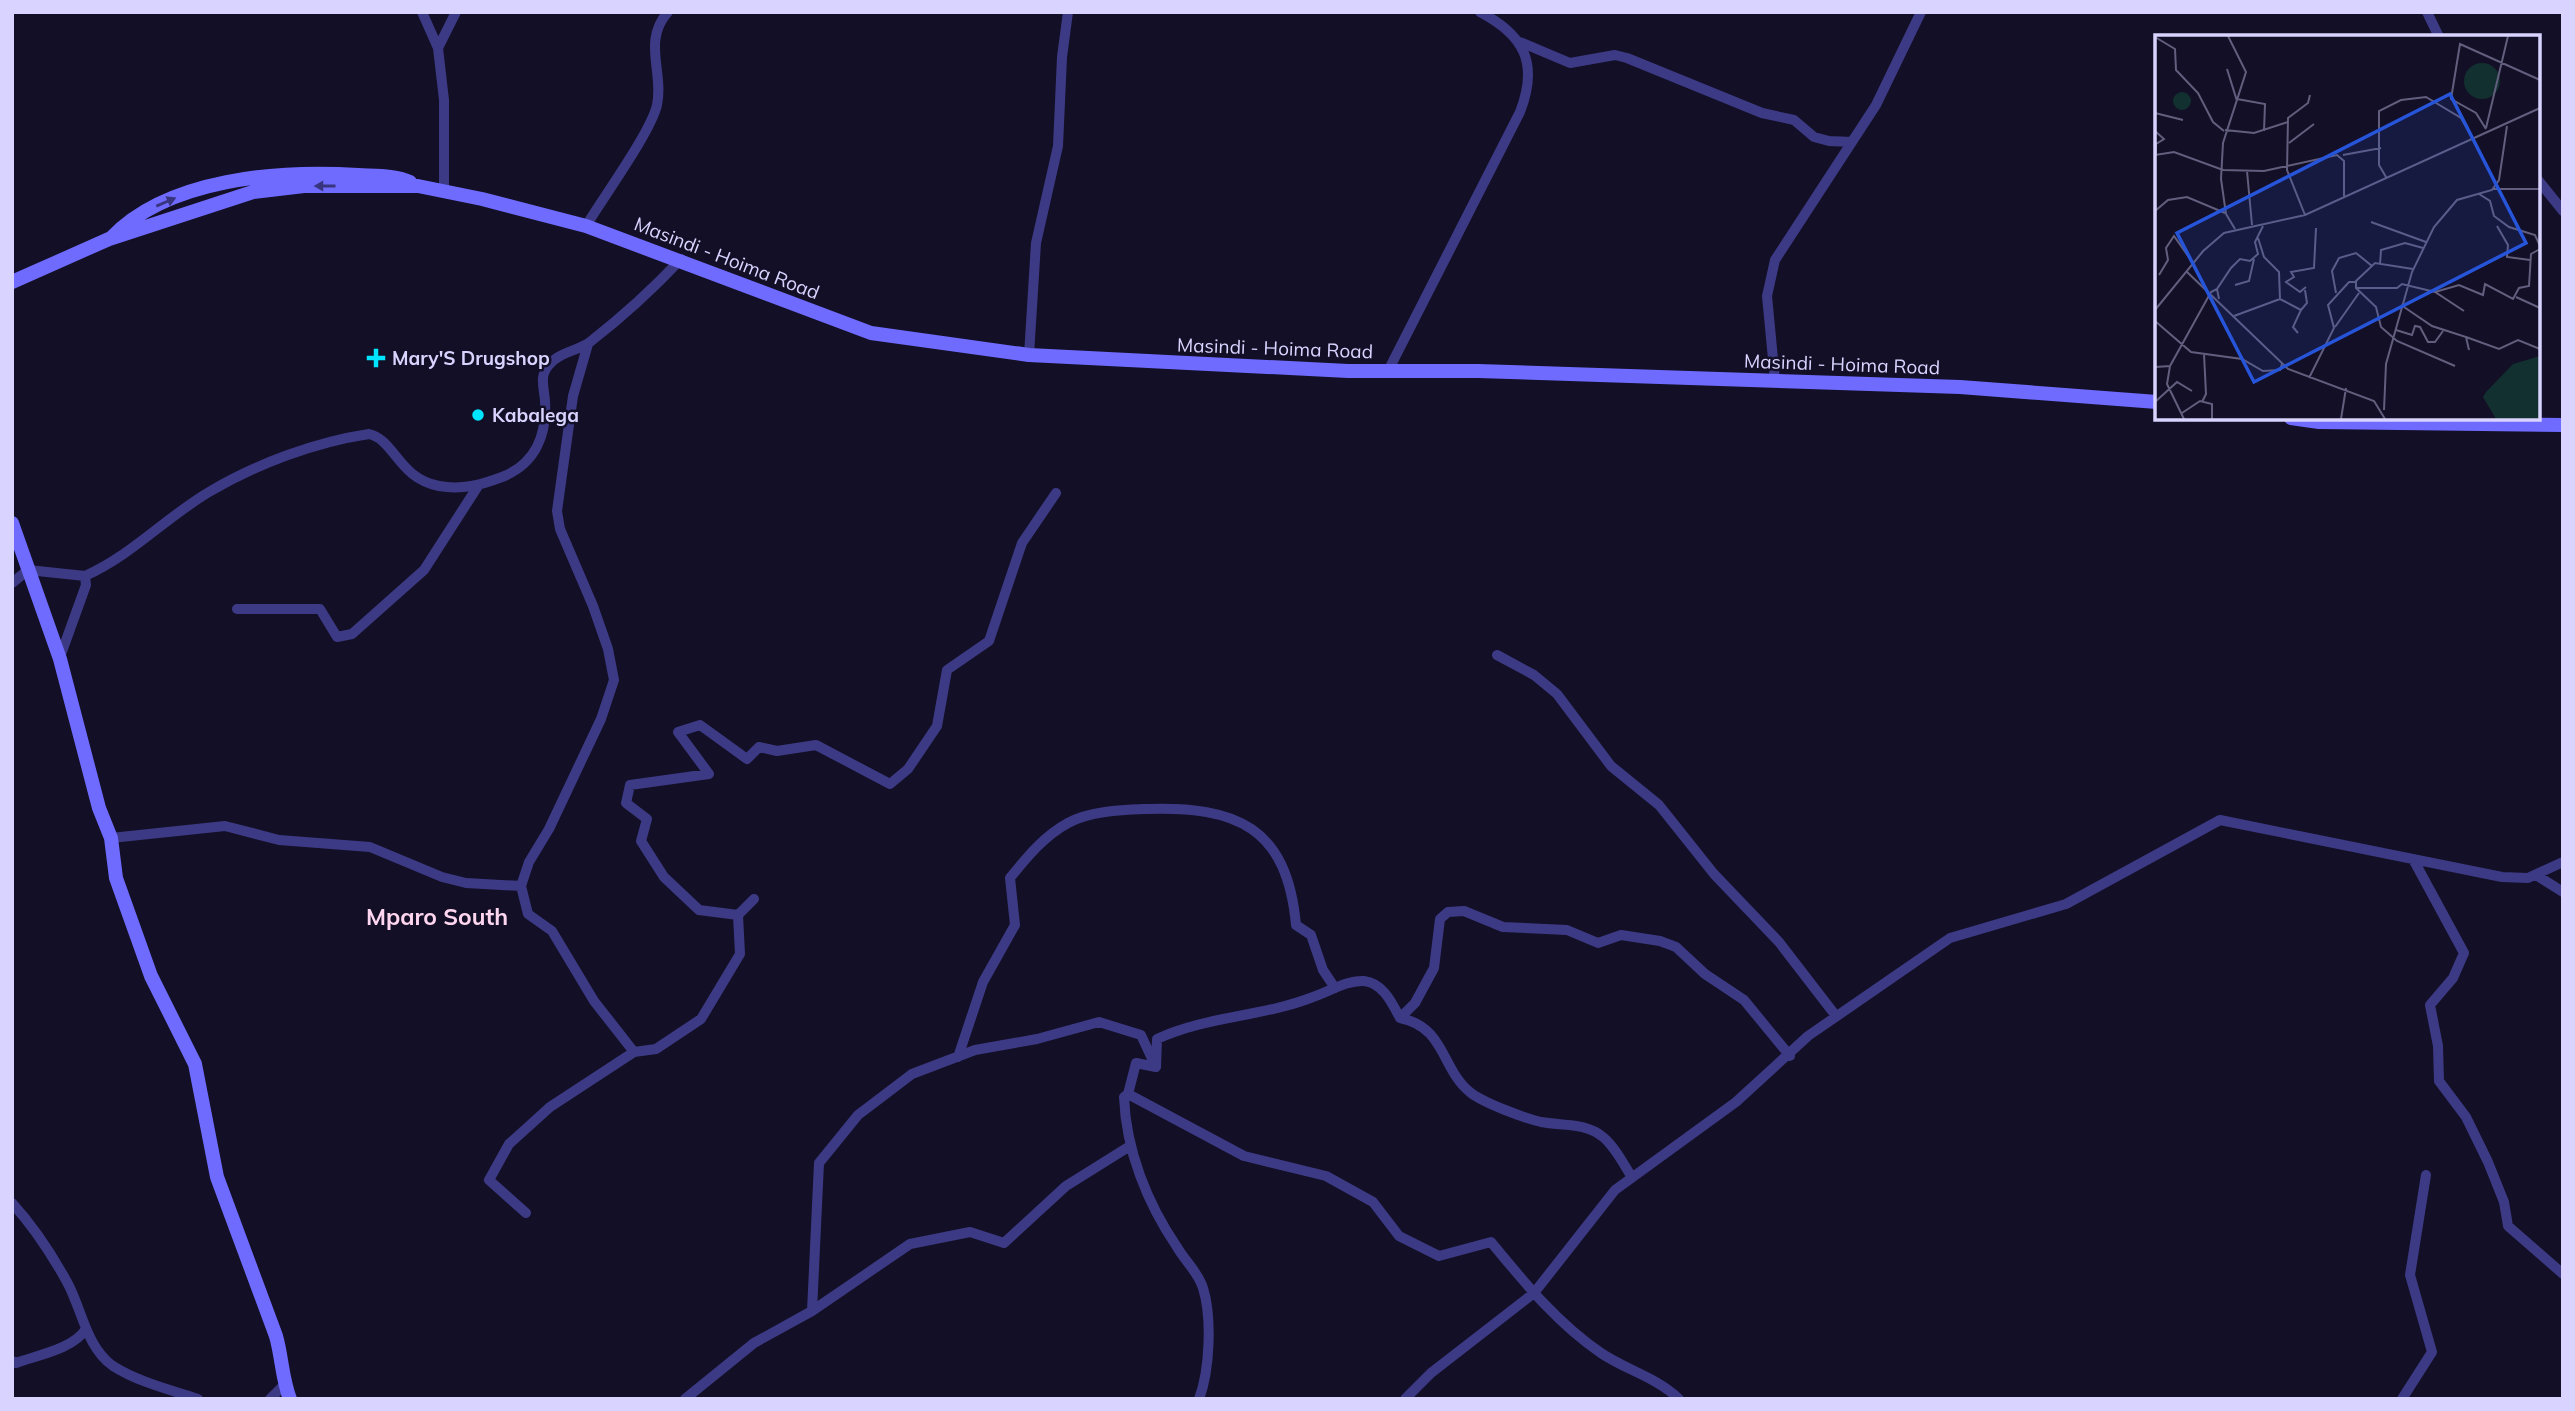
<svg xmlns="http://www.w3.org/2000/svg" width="2575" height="1411" viewBox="0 0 2575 1411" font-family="Mulish,sans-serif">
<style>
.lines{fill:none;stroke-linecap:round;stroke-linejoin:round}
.street{stroke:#3d3a85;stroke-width:10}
.secondary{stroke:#6f6bff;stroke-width:14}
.oneway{fill:#38347d}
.poi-dot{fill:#00e5ff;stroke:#130f26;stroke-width:2.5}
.labels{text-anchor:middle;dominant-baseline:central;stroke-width:5;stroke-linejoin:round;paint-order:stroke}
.street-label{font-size:19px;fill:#d9d4ff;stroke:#130f26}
.poi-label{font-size:19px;font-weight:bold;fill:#d9d4ff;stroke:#130f26;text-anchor:start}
.quarter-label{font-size:23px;font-weight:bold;fill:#ffd6f0;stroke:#130f26}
.inset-road{fill:none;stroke:#625e7d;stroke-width:2}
.view{fill:#2655da;fill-opacity:0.15;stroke:#2655da;stroke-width:3.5}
.inset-edge{fill:none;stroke:#d9d4ff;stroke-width:3.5}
</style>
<rect width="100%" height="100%" fill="#130f26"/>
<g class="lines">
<path class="street" d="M422,12L438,48
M2427,12L2439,37
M1520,42L1570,63L1615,55L1627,58L1762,113L1794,120L1814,137L1829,141L1852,142
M2538,180L2563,211
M444,190V100L438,48L456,12
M586,226C602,199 651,132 657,105C664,72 642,41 668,12
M1029,355L1036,243L1058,146L1062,57L1068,12
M1388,371L1520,112C1539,63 1524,35 1480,12
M1775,380L1767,296L1775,260L1876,105L1921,12
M12,583L28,570L85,576
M237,609H320L337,637L352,634L424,570L478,486
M1497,655L1534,675L1557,694L1611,766L1659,805L1714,874L1779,942L1836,1016
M60,657L86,585L85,576C132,555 165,518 209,492C256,464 315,442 369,434C395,440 398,478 439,486C462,490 481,485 502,477C535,464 547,436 545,401C544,387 539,376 549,365C559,352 578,351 590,342C622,317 653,289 681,259
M111,838L225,826L279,840L370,847L442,877L466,883L521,886L529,862L549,829L601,719L614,680L608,649L593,606L560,529L557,511L573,396L588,344
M2413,859L2464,953L2453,978L2430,1005L2438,1046L2439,1081L2466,1117L2488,1162L2504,1202L2508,1226L2563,1274
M2536,875L2563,892
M521,886L528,914L552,931L594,1001L634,1052L550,1107L509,1144L489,1180L526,1213
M754,899L738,915L699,910L664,877L641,841L647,819L626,803L630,785L709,774L678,732L700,725L747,759L759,747L777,751L816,745L890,784L908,769L937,726L947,670L989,641L1022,543L1056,493
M1400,1018L1415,1003L1434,968L1440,919L1448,912L1464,911L1503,927L1567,930L1598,943L1621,935L1660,941L1676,947L1705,974L1744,1000L1790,1056
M634,1052L656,1049L701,1019L740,954L738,915
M958,1057L983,982L1015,925L1010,878C1027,857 1044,836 1068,823C1090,811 1122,810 1146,809C1237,806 1287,827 1296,925L1311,935L1323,970L1335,988
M1128,1094L1244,1156L1326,1176L1373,1202L1399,1236L1439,1256L1491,1242C1524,1282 1557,1323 1601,1353C1626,1370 1656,1377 1679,1399
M12,1203C34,1227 51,1253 67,1282C82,1309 86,1347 113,1366C138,1382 171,1390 198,1399
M812,1311L910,1244L970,1232L1004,1243L1066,1186L1130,1146
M12,1361L16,1363C38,1355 73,1349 86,1329
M270,1399L284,1385
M685,1399L754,1343L812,1311L819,1163L858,1115L912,1074L975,1050L1037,1039L1099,1022L1141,1035L1154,1063
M1199,1399C1210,1370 1212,1317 1203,1288C1198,1272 1185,1261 1177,1247C1147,1203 1126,1150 1124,1097L1128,1094L1136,1063L1156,1067L1157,1039C1206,1016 1262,1017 1313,997C1328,992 1347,980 1364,981C1383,983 1392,1003 1400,1018C1446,1027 1441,1070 1471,1093C1484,1103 1524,1118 1541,1122C1562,1126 1585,1122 1603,1137C1615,1147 1623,1163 1631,1176
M1405,1399L1431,1373L1534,1293L1615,1190L1736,1102L1808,1036L1950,938L2066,904L2220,820L2502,877L2528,878L2563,862
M2402,1399L2432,1352L2410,1275L2426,1175"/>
<path class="secondary" d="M111,238C168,178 280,170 358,175C374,176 396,175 410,182
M12,282L109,239L253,192L304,186H418L482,199L586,226L871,333L1029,355L1348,371H1478L1960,387L2157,402
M2291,418L2319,422L2563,425
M12,523L60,659L99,808L111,838L116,878L151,976L195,1064L217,1177L276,1336C282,1357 282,1379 290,1399"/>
</g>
<defs><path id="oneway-solid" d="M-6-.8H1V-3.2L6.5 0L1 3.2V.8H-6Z" transform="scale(1.75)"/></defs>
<g class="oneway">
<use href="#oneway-solid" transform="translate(325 186) rotate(-180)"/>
<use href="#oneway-solid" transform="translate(166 202) rotate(-23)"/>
</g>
<g class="poi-dot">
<path d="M372.5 347.5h7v7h7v7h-7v7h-7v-7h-7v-7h7z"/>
<circle cx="478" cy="415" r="7"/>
</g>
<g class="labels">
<g class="street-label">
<text transform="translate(727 258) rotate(21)">Masindi - Hoima Road</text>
<text transform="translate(1275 348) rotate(2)">Masindi - Hoima Road</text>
<text transform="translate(1842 364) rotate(2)">Masindi - Hoima Road</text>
</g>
<g class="poi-label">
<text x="392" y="358">Mary'S Drugshop</text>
<text x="492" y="415">Kabalega</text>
</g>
<g class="quarter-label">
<text x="437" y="916">Mparo South</text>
</g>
</g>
<g transform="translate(2155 35)">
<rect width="385" height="385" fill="#130f26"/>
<path d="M309 46a18 18 0 1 1 36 0a18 18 0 1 1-36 0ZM18 66a9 9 0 1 1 18 0a9 9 0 1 1-18 0ZM385,321V384H341L328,362L331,357L358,329Z" fill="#12302f"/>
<path class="inset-road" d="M73,1L91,37L68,108L66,144L71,179L80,194M0,2L20,14L21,35L43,58L58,87L69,96M72,34L82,66M82,64L110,69L109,96M0,78L28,85M331,93L353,1M331,94L321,78L296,64L305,9L385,45M70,95L99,98L133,87M0,96L9,104L1,109V120M134,108L159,89M0,120L19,117L68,135L109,136L182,120L189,126V162M188,120L226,113M92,136L97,190M231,142L224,130V76L246,65L271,62L306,83L318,104M338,154H385M324,159L335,166L339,181L354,192L380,200L385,211M0,176L13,165L32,162L70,178M150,180L132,135L133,83L153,68L155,60M216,187L271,207M342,191L353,210L352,222L375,225M47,217L69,198L150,180L385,73M225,230L226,215L250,208L268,213M258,234L220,228L201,246V253L221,272L226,292L242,306L300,331M31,236L133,334L219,366L230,384M4,240L13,225L11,213L19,201L38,228M80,250L94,246L99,224M151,252L145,257L131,247L139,242L136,237L159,233L161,193M201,253H242L247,249L280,257L309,276M280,257L304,250L328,260L330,249L358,264L364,253L374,251L376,219L385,214M181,258L177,236L184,223L201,218L217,231M361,262L385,273M64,264L62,254L76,233L85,224L95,226L103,219L100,207L108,191M125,264L146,275L138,292L143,298M246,270L277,291L311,302L314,315M0,275L49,215M146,275L152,268L150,255M79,281L125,264L124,237L109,222L103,203M0,286L36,317L87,324L108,336L125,335L127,329M180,292L204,258M241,295L257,300L260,291L265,292L273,307H280L288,296M311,302L344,314L363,305L385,314M15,331L12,349L29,384M0,332L15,331L56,257L62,254M154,343L179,293L173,270L194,247H201M0,367L22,347L37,356M47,367L51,359L49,319M229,375L231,329L257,237L279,192L302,165L337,155L344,145L352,91M27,378L45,366L57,369V384M186,384L191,353"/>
<path class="view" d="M295,59L371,208L99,347L22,198Z"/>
<rect width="385" height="385" class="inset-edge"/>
</g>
<rect width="2575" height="1411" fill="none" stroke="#d9d4ff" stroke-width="28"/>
</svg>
